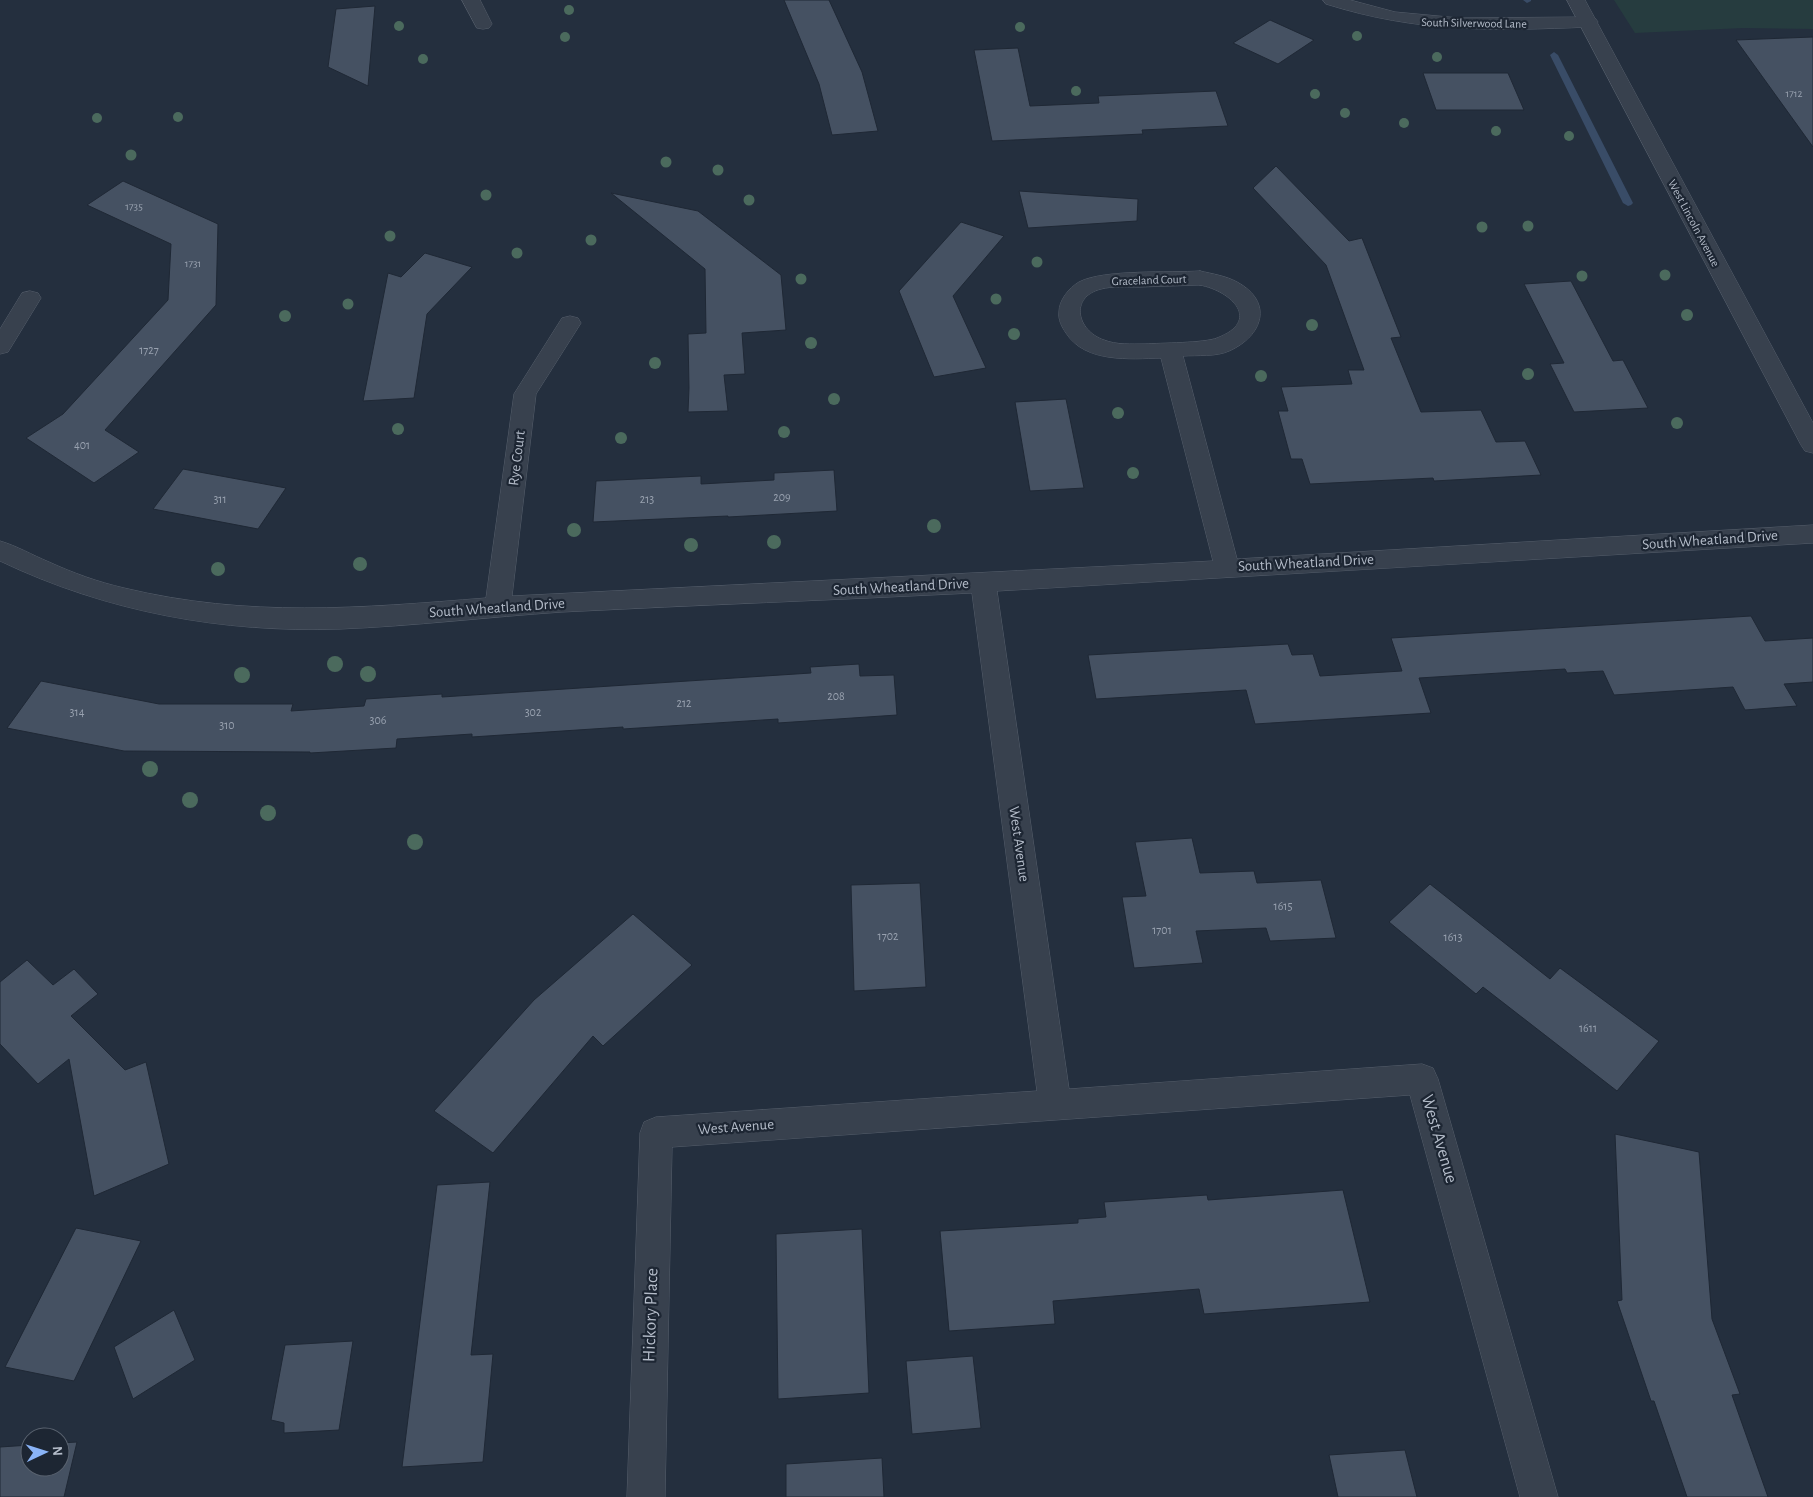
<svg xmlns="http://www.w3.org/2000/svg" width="1813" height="1497" viewBox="0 0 1813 1497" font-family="'Alegreya Sans',sans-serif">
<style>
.green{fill:#263c3f}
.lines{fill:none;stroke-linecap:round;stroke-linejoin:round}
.stream{fill:#394c67;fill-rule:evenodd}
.building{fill:#455162;stroke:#1f2835}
.minor-casing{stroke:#565f6c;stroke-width:1}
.tertiary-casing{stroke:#565f6c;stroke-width:1}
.minor{fill:#38414e;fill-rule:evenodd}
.tertiary{fill:#38414e;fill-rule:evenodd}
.tree{fill:#4b6a5d}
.labels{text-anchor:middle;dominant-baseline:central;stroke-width:4.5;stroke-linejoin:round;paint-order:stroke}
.far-number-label{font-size:11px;fill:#98a1af}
.far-street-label{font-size:12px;fill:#b4bcc9;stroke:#1d2633}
.number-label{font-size:12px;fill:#98a1af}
.street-label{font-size:15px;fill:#b4bcc9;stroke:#1d2633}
.near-street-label{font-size:18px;fill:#b4bcc9;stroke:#1d2633}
</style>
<rect width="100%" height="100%" fill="#242f3e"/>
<path class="green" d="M1614,0H1813V29L1743,28L1635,33Z"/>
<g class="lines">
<path class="stream" d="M1523,0H1531V1L1527,3Z
M1554,52L1558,55L1633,203L1631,205L1628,206L1623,203L1550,55Z"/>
</g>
<path class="building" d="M784,0H829L862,72L878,131L832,135L819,84Z
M375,6L368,86L328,67L336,9Z
M1270,20L1314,40L1278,64L1233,43Z
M1813,37V147L1736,40Z
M1018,48L1030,106L1099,103L1098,96L1216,91L1228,126L1142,130L1143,134L992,141L974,50Z
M1423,73H1508L1524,110H1436Z
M1276,166L1349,241L1362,238L1401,337L1391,338L1421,412L1481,410L1496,442L1525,441L1541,475L1434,481L1433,478L1310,484L1302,459H1291L1278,411H1288L1281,387L1352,384L1348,370H1364L1326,265L1253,188Z
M123,181L218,224L216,305L105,430L139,452L94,483L26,438L63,414L168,300L171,244L87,205Z
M1019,191L1138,199L1137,221L1028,228Z
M611,193L698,211L781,275L786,330L742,333L745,374L724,375L728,411L688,412L689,388L688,334L706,333L705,269Z
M961,222L1004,236L953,296L986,368L934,377L899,291Z
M425,253L472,267L427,314L414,398L363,401L388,273L401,277Z
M1571,281L1613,361L1623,360L1648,408L1574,412L1550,364L1564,363L1524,284Z
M1066,399L1084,488L1030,491L1015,402Z
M183,469L286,488L258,529L153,509Z
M834,470L837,511L728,517V516L593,522L596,481L701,476V484L774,480V473Z
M1751,616L1765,641L1813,638V682L1784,684L1797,706L1745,710L1733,687L1614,695L1603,671L1567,673L1565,669L1419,678L1431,713L1255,724L1246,690L1096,699L1088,655L1288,644L1292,655L1313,654L1320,676L1402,671L1391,638Z
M859,664L860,676L894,675L897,715L778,723V719L623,729V727L472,737V734L397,739L396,748L310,753V752L124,751L7,728L41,681L159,704H293L291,711L364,706L366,699L442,694V697L811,673L810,667Z
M1192,838L1200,873L1254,871L1257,883L1321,880L1336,938L1270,941L1266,928L1196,931L1203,963L1134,968L1122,897L1146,896L1135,842Z
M920,883L926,987L854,991L851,885Z
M1430,884L1550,979L1560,968L1659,1041L1617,1091L1483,987L1476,994L1389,922Z
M633,914L692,965L603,1046L593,1036L493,1153L434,1111L534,1000Z
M27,960L53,985L74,969L98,994L71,1016L125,1070L146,1062L169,1164L94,1196L69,1059L38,1084L0,1044V982Z
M1615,1134L1699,1152L1712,1319L1740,1394L1732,1395L1768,1497H1687L1654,1401H1651L1617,1301L1622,1300Z
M490,1182L471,1355L493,1354L483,1462L402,1467L437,1185Z
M1343,1190L1370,1302L1204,1314L1199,1289L1053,1301L1055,1324L949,1331L940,1231L1078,1223V1219L1106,1217L1104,1202L1207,1195L1208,1200Z
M76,1228L141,1241L74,1381L5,1367Z
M862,1229L869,1393L778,1399L776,1234Z
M174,1310L195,1360L133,1399L114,1347Z
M353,1341L339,1430L284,1433V1423L271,1420L285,1345Z
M973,1356L981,1428L912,1434L906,1361Z
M77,1442L64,1497H0V1447L30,1445V1467H60V1443Z
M1405,1450L1417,1497H1338L1329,1455Z
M882,1458L884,1497H786V1464Z"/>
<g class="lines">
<defs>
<path id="minor" d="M462,0H480L492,24L489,28L483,29L477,28Z
M1323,0H1350L1395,12L1459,18L1589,17L1595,18L1598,22L1595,26L1589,27C1494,31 1418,33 1326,4Z
M1200,271C1213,274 1226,276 1237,282C1274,302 1263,336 1229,351C1216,357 1197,355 1183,356L1237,559L1813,525V543L997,591L1069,1089L1422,1064L1433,1068L1438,1079L1558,1497H1520L1410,1095L672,1147L665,1497H627L640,1133L644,1122L656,1117L1037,1091L972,593C835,600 698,605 562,612C488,617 414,626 340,629C222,633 107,612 0,561V541C17,546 32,555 49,562C73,573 98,582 124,588C249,618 360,608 486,598L514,394L562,318L570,316L578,318L581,323L536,394L512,596L1213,561L1161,358C1130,359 1085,363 1066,333C1062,327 1058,320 1059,312C1059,300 1069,288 1079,282C1104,269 1170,273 1200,271ZM1200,285C1232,291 1262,321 1217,338C1205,343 1160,343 1145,344C1132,344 1116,345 1104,340C1077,331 1069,297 1101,289C1112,286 1127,287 1139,287C1159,286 1180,286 1200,285Z
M30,291L38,293L41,298L8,352L0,354V329L22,293Z"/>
<path id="tertiary" d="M1567,0H1585L1813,423V453L1805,451L1801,445Z"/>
</defs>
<use href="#minor" class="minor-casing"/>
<use href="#tertiary" class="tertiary-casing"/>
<use href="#minor" class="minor"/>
<use href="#tertiary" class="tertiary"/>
</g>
<g class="tree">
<circle cx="569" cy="10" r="5"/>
<circle cx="399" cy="26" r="5"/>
<circle cx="1020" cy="27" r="5"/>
<circle cx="1357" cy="36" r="5"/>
<circle cx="565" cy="37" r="5"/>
<circle cx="1437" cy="57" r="5"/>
<circle cx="423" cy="59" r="5"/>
<circle cx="1076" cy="91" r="5"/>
<circle cx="1315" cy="94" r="5"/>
<circle cx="1345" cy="113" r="5"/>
<circle cx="178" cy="117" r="5"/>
<circle cx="97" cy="118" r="5"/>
<circle cx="1404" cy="123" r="5"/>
<circle cx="1496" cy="131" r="5"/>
<circle cx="1569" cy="136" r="5"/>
<circle cx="131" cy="155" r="5.5"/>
<circle cx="666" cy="162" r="5.5"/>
<circle cx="718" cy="170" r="5.5"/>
<circle cx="486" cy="195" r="5.5"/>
<circle cx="749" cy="200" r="5.5"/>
<circle cx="1528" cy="226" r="5.5"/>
<circle cx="1482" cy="227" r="5.5"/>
<circle cx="390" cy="236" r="5.5"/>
<circle cx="591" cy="240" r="5.5"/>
<circle cx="517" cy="253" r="5.5"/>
<circle cx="1037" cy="262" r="5.5"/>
<circle cx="1665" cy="275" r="5.5"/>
<circle cx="1582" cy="276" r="5.5"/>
<circle cx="801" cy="279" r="5.5"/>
<circle cx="996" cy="299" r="5.5"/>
<circle cx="348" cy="304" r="5.5"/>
<circle cx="1687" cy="315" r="6"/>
<circle cx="285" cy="316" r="6"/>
<circle cx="1312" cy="325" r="6"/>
<circle cx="1014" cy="334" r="6"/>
<circle cx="811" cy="343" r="6"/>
<circle cx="655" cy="363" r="6"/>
<circle cx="1528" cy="374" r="6"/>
<circle cx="1261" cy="376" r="6"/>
<circle cx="834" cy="399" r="6"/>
<circle cx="1118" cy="413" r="6"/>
<circle cx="1677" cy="423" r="6"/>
<circle cx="398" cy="429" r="6"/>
<circle cx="784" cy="432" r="6"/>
<circle cx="621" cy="438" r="6"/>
<circle cx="1133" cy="473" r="6"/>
<circle cx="934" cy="526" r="7"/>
<circle cx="574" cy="530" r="7"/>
<circle cx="774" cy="542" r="7"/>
<circle cx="691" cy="545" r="7"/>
<circle cx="360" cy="564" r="7"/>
<circle cx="218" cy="569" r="7"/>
<circle cx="335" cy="664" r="8"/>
<circle cx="368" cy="674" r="8"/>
<circle cx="242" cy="675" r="8"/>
<circle cx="150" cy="769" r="8"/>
<circle cx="190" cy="800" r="8"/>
<circle cx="268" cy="813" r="8"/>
<circle cx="415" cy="842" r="8"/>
</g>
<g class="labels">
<g class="far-number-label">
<text x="1794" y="93">1712</text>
<text x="134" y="206">1735</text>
<text x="193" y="263">1731</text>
</g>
<g class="far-street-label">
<text transform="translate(1474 23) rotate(1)">South Silverwood Lane</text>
<text transform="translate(1694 223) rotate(62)">West Lincoln Avenue</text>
<text transform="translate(1149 280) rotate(-2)">Graceland Court</text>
</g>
<g class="number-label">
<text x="149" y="350">1727</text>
<text x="82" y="445">401</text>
<text x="782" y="497">209</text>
<text x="220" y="499">311</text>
<text x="647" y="499">213</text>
<text x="836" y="696">208</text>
<text x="684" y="703">212</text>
<text x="77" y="712">314</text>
<text x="533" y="712">302</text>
<text x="378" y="720">306</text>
<text x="227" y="725">310</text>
<text x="1283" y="906">1615</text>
<text x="1162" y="930">1701</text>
<text x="888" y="936">1702</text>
<text x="1453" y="937">1613</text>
<text x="1588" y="1028">1611</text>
</g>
<g class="street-label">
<text transform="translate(517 458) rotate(-83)">Rye Court</text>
<text transform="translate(1710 540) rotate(-4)">South Wheatland Drive</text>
<text transform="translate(1306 563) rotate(-3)">South Wheatland Drive</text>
<text transform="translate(901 587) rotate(-3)">South Wheatland Drive</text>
<text transform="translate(497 608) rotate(-4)">South Wheatland Drive</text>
<text transform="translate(1019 844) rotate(82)">West Avenue</text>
<text transform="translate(736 1127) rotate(-4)">West Avenue</text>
</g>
<g class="near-street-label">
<text transform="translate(1439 1139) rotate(74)">West Avenue</text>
<text transform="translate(651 1315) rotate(-88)">Hickory Place</text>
</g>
</g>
<g transform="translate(45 1452) rotate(86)"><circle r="24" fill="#1d2633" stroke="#59626f"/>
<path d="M0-4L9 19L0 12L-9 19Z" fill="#8ab4f8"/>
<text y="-8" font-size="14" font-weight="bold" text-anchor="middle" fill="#b4bcc9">N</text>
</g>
</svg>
